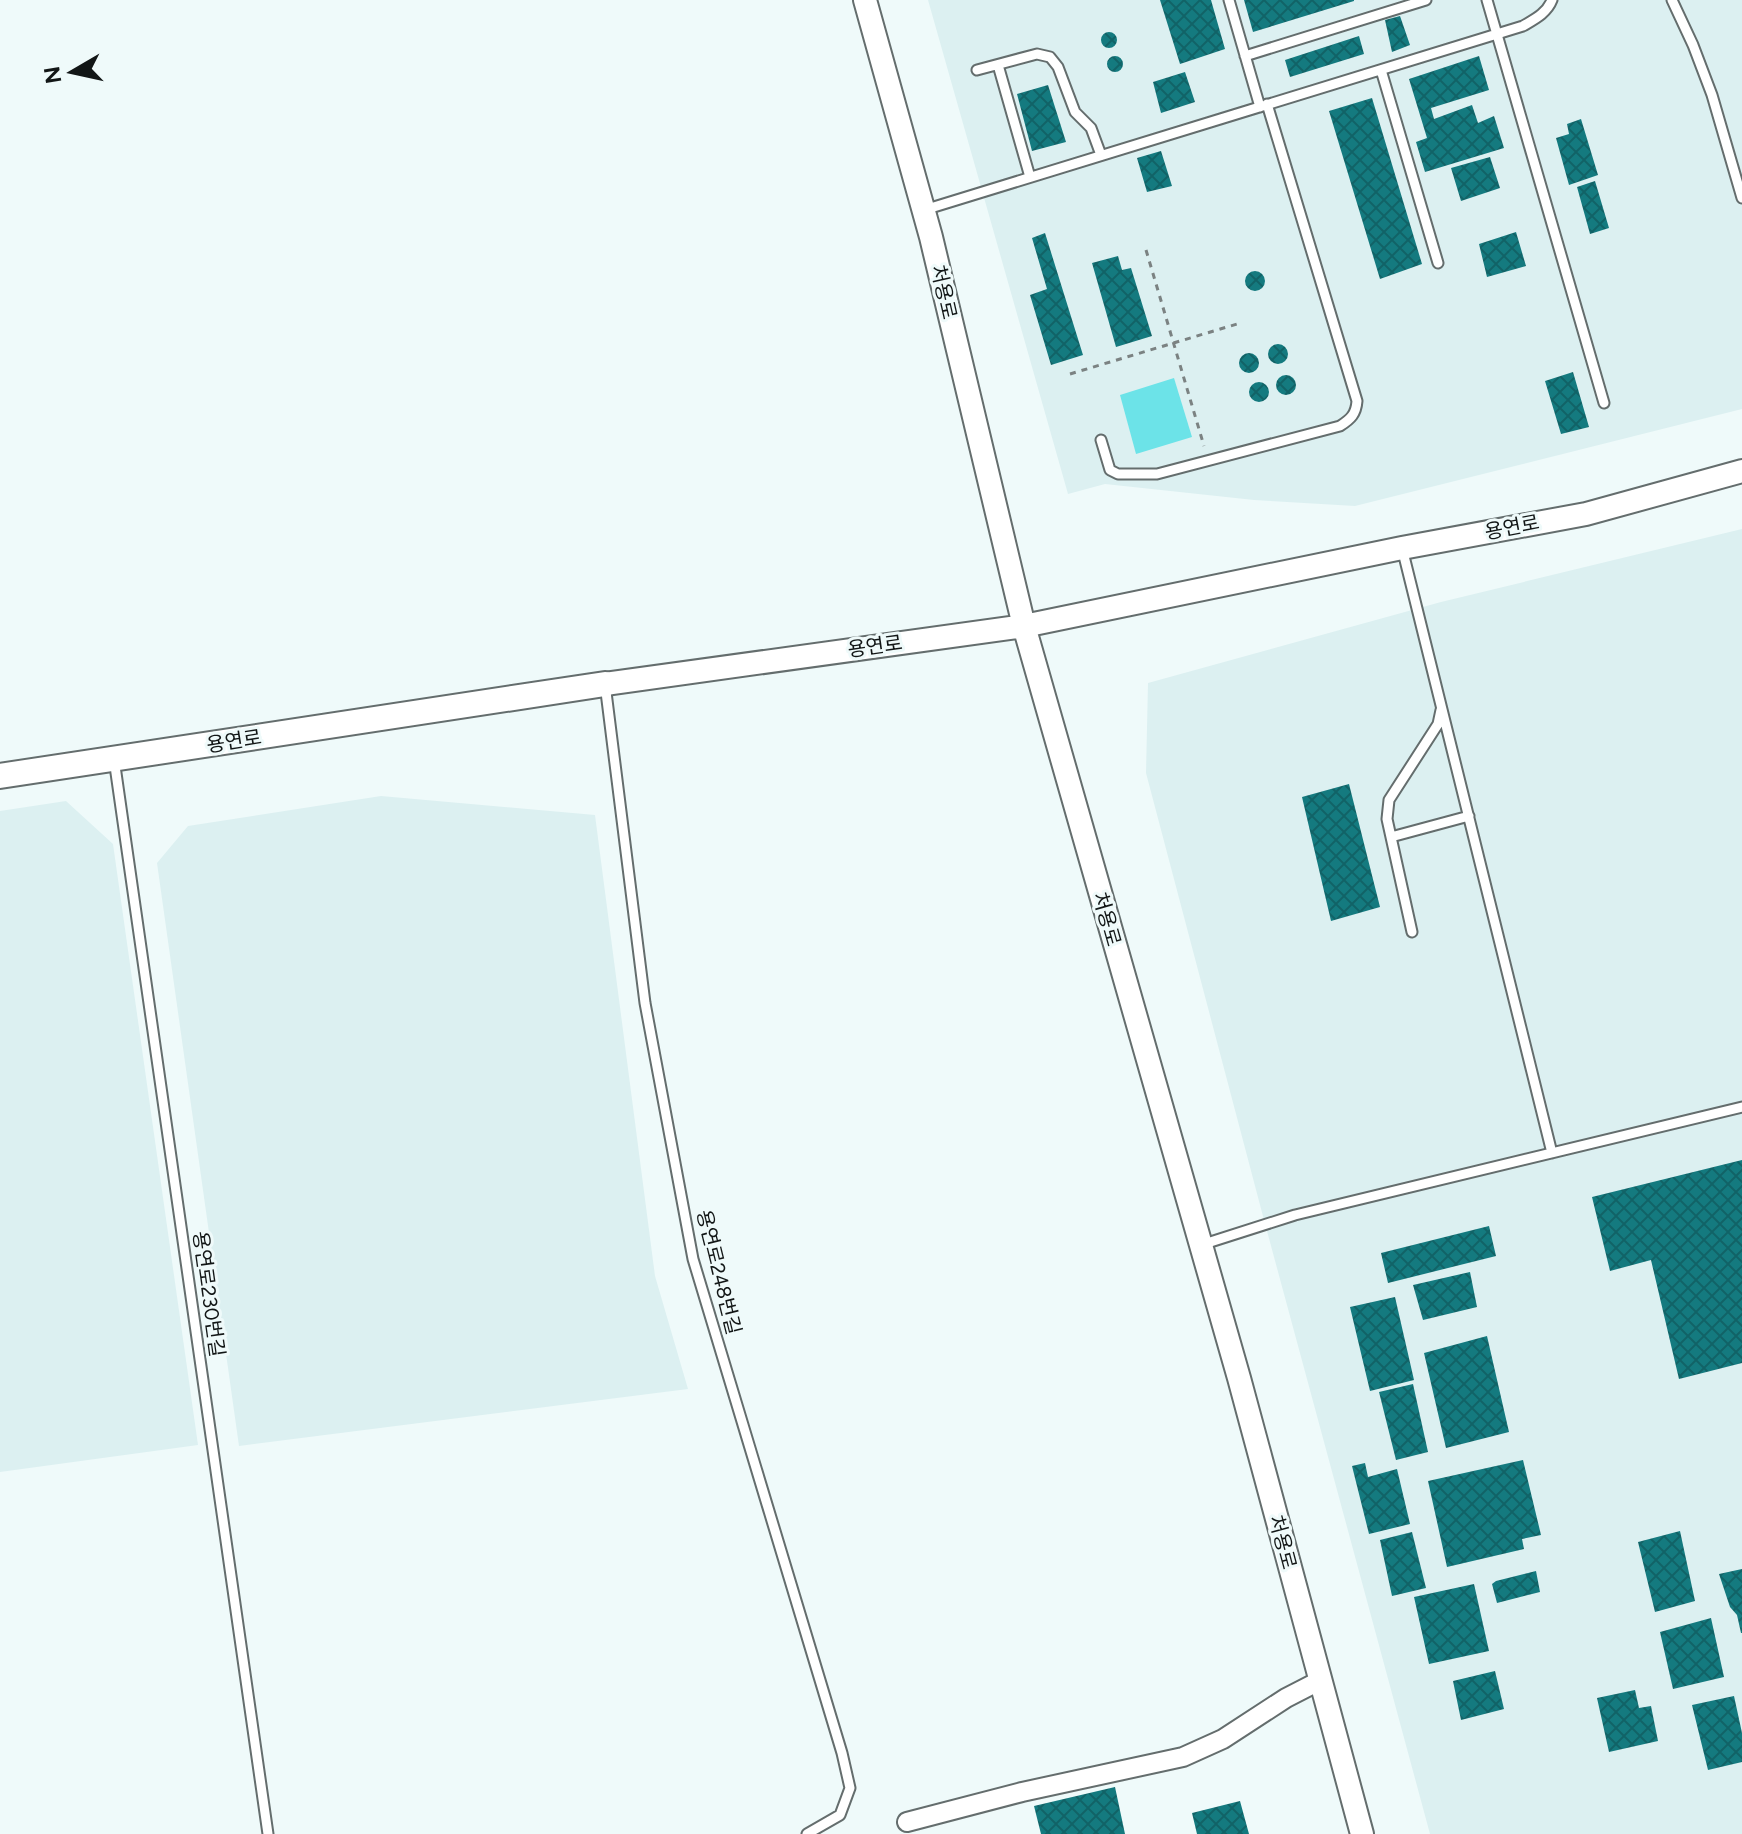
<svg xmlns="http://www.w3.org/2000/svg" width="1742" height="1834" viewBox="0 0 1742 1834" font-family="Figtree,'Noto Sans KR',sans-serif">
<style>
.built{fill:#dcf0f1}
.water{fill:#6ce3e8}
.building{fill:url(#building-cross-hatch)}
.lines{fill:none;stroke-linecap:round;stroke-linejoin:round}
.service-casing{stroke:#646d6d;stroke-width:13}
.minor-casing{stroke:#646d6d;stroke-width:22}
.tertiary-casing{stroke:#646d6d;stroke-width:26}
.secondary-casing{stroke:#646d6d;stroke-width:28}
.path{stroke:#7b8282;stroke-width:3;stroke-dasharray:6 6;stroke-linecap:butt}
.service{stroke:#fff;stroke-width:9}
.minor{stroke:#fff;stroke-width:18}
.tertiary{stroke:#fff;stroke-width:22}
.secondary{stroke:#fff;stroke-width:24}
.labels{text-anchor:middle;dominant-baseline:central;stroke-width:6;stroke-linejoin:round;paint-order:stroke}
.street-label{font-size:20px;fill:#121616;stroke:#effafa}
</style>
<defs>
<pattern id="building-cross-hatch" width="8" height="8" patternUnits="userSpaceOnUse" patternTransform="scale(2)"><rect width="8" height="8" fill="#147a7f"/><path d="M0 0l8 8M0 8l8-8" fill="none" stroke="#116367"/></pattern>
</defs>
<rect width="100%" height="100%" fill="#effafa"/>
<path class="built" d="M928,0H1742V409L1355,506L1254,500L1105,484L1068,494Z
M1742,529V1834H1430L1264,1220L1146,773L1148,683L1441,602Z
M381,796L595,815L655,1276L688,1389L239,1446L157,863L188,826Z
M66,801L113,844L198,1445L0,1472V811Z"/>
<path class="water" d="M1174,378L1192,437L1136,454L1120,395Z"/>
<path class="building" d="M1160,0H1211L1225,49L1180,64Z
M1244,0H1354V1L1253,32Z
M1400,16L1410,45L1392,52L1385,20Z
M1101 40a8 8 0 1 1 16 0a8 8 0 1 1-16 0Z
M1359,36L1364,54L1290,77L1285,60Z
M1107 64a8 8 0 1 1 16 0a8 8 0 1 1-16 0Z
M1479,56L1489,90L1431,108L1434,119L1472,105L1478,123L1494,116L1504,148L1425,172L1416,142L1427,138L1409,79Z
M1185,72L1195,102L1161,113L1153,82Z
M1048,85L1066,142L1032,151L1017,94Z
M1372,98L1422,264L1380,279L1329,111Z
M1581,119L1598,175L1569,185L1556,138L1569,134L1567,124Z
M1161,151L1172,186L1147,192L1137,158Z
M1490,157L1500,188L1461,201L1451,168Z
M1595,181L1609,228L1590,234L1577,187Z
M1516,232L1526,266L1487,277L1479,244Z
M1045,233L1083,355L1051,365L1030,295L1047,289L1032,238Z
M1118,256L1122,270L1131,268L1152,336L1116,347L1092,263Z
M1245 281a10 10 0 1 1 20 0a10 10 0 1 1-20 0Z
M1268 354a10 10 0 1 1 20 0a10 10 0 1 1-20 0Z
M1239 363a10 10 0 1 1 20 0a10 10 0 1 1-20 0Z
M1573,372L1589,427L1561,434L1545,381Z
M1276 385a10 10 0 1 1 20 0a10 10 0 1 1-20 0Z
M1249 392a10 10 0 1 1 20 0a10 10 0 1 1-20 0Z
M1349,784L1380,907L1331,921L1302,797Z
M1742,1160V1363L1679,1379L1651,1260L1610,1271L1592,1197Z
M1489,1226L1496,1256L1388,1283L1381,1253Z
M1470,1272L1477,1307L1423,1320L1413,1285Z
M1395,1297L1414,1380L1370,1391L1350,1307Z
M1487,1336L1509,1432L1446,1448L1424,1353Z
M1413,1384L1428,1452L1396,1460L1379,1392Z
M1523,1460L1541,1535L1522,1539L1524,1549L1447,1567L1428,1481Z
M1365,1463L1368,1477L1397,1469L1410,1524L1369,1534L1352,1466Z
M1680,1531L1695,1601L1655,1612L1638,1542Z
M1412,1532L1426,1588L1392,1596L1380,1540Z
M1742,1569V1633H1741L1737,1615L1730,1607L1719,1574Z
M1536,1571L1540,1592L1497,1603L1492,1584L1496,1581Z
M1474,1584L1489,1651L1429,1664L1414,1597Z
M1711,1618L1724,1677L1673,1689L1660,1632Z
M1495,1671L1504,1709L1461,1720L1453,1681Z
M1635,1690L1639,1708L1651,1706L1658,1741L1609,1752L1597,1698Z
M1734,1696L1742,1733V1762L1708,1770L1692,1705Z
M1115,1787L1125,1834H1041L1034,1806Z
M1240,1801L1249,1834H1197L1192,1813Z"/>
<g class="lines">
<defs>
<path id="service" d="M1229,0L1260,107
M1487,0L1604,403
M1672,0L1693,45L1712,95L1742,198
M1245,56L1426,0
M998,65L1030,177
M977,70L1037,54L1050,57L1058,67L1075,112L1091,128L1101,155
M1381,70L1438,263
M924,210L1523,26C1535,19 1547,13 1552,0
M1101,440L1110,470L1118,474H1157L1340,426C1351,419 1356,414 1357,401L1267,104
M1402,548L1552,1153
M605,684L645,1003L693,1259L842,1753L850,1788L840,1815L807,1834
M114,759L268,1834
M1391,837L1469,816
M1412,932L1387,819L1389,800L1438,724L1441,710
M1201,1245L1295,1215L1742,1107"/>
<path id="minor" d="M907,1822L1022,1792L1183,1757L1223,1739L1286,1698L1321,1680"/>
<path id="tertiary" d="M865,0L931,237L1024,626L1239,1378L1362,1834
M605,684L1024,626L1402,548L1586,514L1742,471"/>
<path id="secondary" d="M0,776L605,684"/>
</defs>
<use href="#service" class="service-casing"/>
<use href="#minor" class="minor-casing"/>
<use href="#tertiary" class="tertiary-casing"/>
<use href="#secondary" class="secondary-casing"/>
<path class="path" d="M1146,250L1204,446
M1070,374L1237,324"/>
<use href="#service" class="service"/>
<use href="#minor" class="minor"/>
<use href="#tertiary" class="tertiary"/>
<use href="#secondary" class="secondary"/>
</g>
<g class="labels">
<g class="street-label">
<text transform="translate(944 292) rotate(77)">처용로</text>
<text transform="translate(1512 527) rotate(-11)">용연로</text>
<text transform="translate(875 646) rotate(-8)">용연로</text>
<text transform="translate(234 741) rotate(-9)">용연로</text>
<text transform="translate(1107 919) rotate(74)">처용로</text>
<text transform="translate(719 1272) rotate(76)">용연로248번길</text>
<text transform="translate(209 1294) rotate(82)">용연로230번길</text>
<text transform="translate(1283 1542) rotate(75)">처용로</text>
</g>
</g>
<g transform="translate(72 72) rotate(261)" stroke="#effafa" stroke-width="6" paint-order="stroke">
<path d="M0-6L14 30L0 20L-14 30Z" fill="#121616"/>
<text y="-12" font-size="22" font-weight="bold" text-anchor="middle" fill="#121616">N</text>
</g>
</svg>
